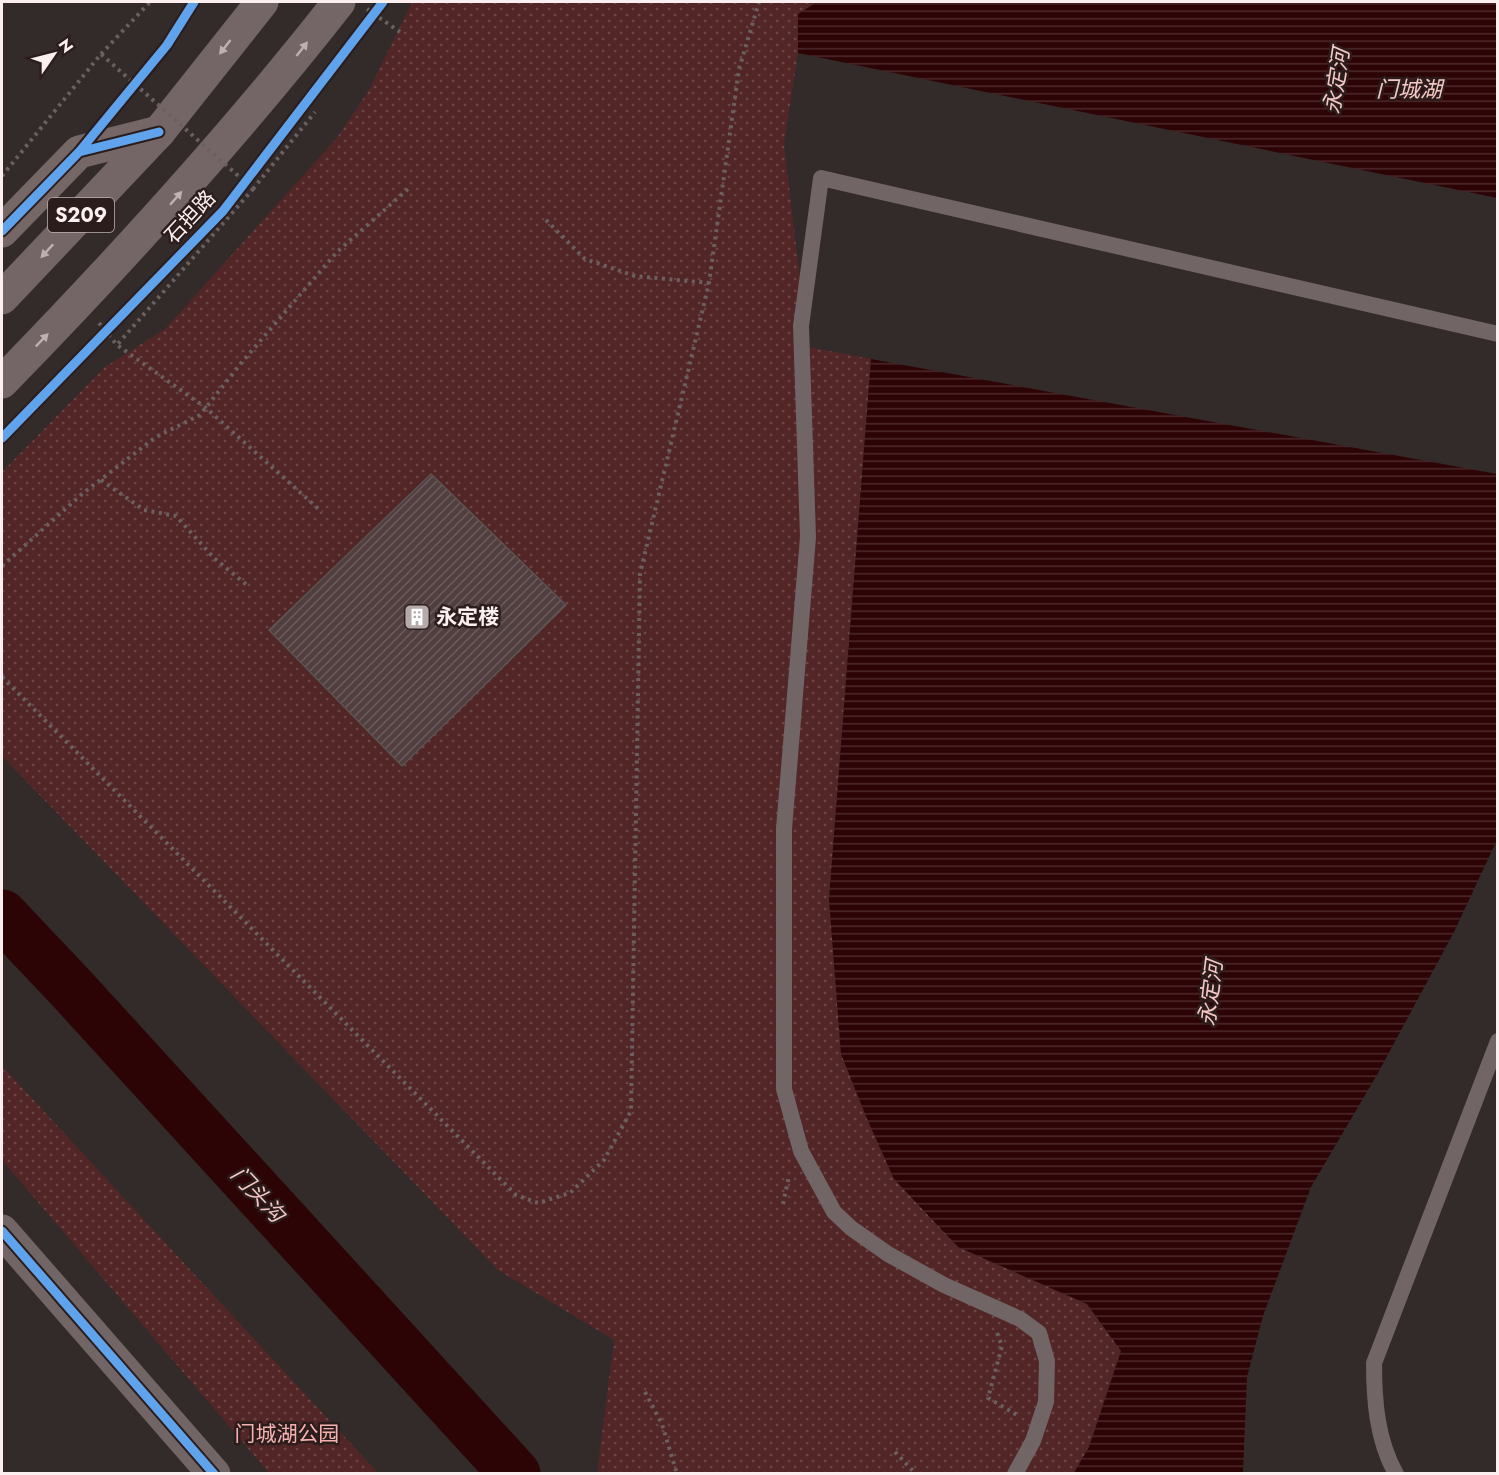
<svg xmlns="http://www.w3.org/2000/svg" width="1499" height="1475" viewBox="0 0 1499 1475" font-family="Jost,'Noto Sans SC',sans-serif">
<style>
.park{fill:url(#park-dots)}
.water{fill:url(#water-rules)}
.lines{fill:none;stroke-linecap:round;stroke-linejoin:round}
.river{stroke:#2d0406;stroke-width:51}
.building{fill:url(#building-hatch);stroke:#5a5352;stroke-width:1.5}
.path{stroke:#6a6060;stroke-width:4;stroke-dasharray:3 4.5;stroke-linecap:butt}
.lane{stroke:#716565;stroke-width:16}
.street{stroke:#716565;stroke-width:33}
.secondary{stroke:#746766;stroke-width:33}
.primary{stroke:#746666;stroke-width:33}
.path-bridge{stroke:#6a6060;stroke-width:4;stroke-dasharray:3 4.5;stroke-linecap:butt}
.cycleway-casing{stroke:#2c1d1d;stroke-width:13}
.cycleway{stroke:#60a3ed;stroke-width:9}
.oneway{fill:#beb1b1}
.labels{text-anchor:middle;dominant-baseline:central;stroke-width:5;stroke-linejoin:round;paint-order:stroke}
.shield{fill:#2c1d1d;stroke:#bdb0b0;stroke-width:1.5}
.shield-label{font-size:20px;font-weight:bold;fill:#fbefef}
.street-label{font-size:21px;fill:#fbefef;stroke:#2c1d1d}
.poi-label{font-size:21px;font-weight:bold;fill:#fbefef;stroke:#2c1d1d;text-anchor:start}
.park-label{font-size:21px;fill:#f5b1af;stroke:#2c1d1d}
.water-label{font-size:22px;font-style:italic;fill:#f5c7c5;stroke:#2c1d1d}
</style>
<defs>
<pattern id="park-dots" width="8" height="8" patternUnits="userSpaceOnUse" patternTransform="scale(1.5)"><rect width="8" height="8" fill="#522627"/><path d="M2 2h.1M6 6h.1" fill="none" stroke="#6c4647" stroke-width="1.8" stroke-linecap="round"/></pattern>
<pattern id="water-rules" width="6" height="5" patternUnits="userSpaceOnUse" patternTransform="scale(1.5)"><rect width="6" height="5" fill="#2d0406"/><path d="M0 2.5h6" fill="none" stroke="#4c292b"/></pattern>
<pattern id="building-hatch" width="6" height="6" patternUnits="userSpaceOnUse" patternTransform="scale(1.5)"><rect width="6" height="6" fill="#513f40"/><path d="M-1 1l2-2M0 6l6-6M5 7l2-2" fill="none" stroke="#6b5b5c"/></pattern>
</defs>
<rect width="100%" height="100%" fill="#332a2a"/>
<path class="park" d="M412,2H817L798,14V53L784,144L808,347L871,359L829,899L841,1054L894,1179L958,1247L1087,1304L1121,1351L1089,1447L1074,1473H597L614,1340L498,1270L2,756V472L105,367L165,329L336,139L369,90Z
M2,1066L378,1473H269L2,1160Z"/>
<path class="water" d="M817,2H1497V198L798,53V14Z
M871,359L1497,474V840L1454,932L1378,1073L1311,1187L1263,1316L1247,1377L1243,1473H1074L1089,1447L1121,1351L1087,1304L958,1247L894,1179L867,1119L841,1054L829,899Z"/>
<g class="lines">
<path class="river" d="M2,915L72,989L515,1474"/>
</g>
<path class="building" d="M431,474L566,605L402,766L269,630Z"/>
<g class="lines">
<path class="path" d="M367,9L400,32
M101,54L150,2
M253,189L315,112
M546,220L585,259L635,276L709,283
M99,323L117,345L206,408L322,512
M101,480L144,510L176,516L214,558L248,586
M2,566L82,494L156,437L200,415L242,362L337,252L408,189
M2,677L516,1195L538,1203L570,1193L604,1160L631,1111L640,574L709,283L739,69L759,2
M783,1204L789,1176
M997,1333L1002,1346L988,1398L1019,1416
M645,1392L662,1424L677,1474
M895,1452L916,1474"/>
<path class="lane" d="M1015,1474L1033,1441L1046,1402L1047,1361L1039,1333L1020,1319L944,1285L888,1254L851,1228L834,1212L801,1151L784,1089V829L808,537L801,326L821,178L1498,334
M1396,1474C1377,1440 1374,1401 1374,1363L1498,1041"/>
<path class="street" d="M2,1231L214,1474"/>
<path class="secondary" d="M2,231L79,152L159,132"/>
<path class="primary" d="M2,298L159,132L262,2
M2,382C121,260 234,136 339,2"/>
<path class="path-bridge" d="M2,176L101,54L253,189L117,345"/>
<defs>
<path id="cycleway" d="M79,152L167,45L194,2
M2,231L79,152L159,132
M2,438L223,211L383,2
M2,1231L214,1474"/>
</defs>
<use href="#cycleway" class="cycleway-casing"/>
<use href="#cycleway" class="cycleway"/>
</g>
<defs><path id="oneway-solid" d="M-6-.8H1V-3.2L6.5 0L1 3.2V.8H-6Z" transform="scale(1.5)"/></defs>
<g class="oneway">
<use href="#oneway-solid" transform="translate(225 47) rotate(128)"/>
<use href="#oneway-solid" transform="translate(302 49) rotate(-52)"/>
<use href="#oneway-solid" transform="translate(176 198) rotate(-49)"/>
<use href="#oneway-solid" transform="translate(47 251) rotate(133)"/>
<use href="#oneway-solid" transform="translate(42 340) rotate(-46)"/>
</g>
<defs>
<symbol id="building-square" viewBox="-11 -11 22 22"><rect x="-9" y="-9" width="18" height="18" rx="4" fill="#b5aaaa" stroke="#2c1d1d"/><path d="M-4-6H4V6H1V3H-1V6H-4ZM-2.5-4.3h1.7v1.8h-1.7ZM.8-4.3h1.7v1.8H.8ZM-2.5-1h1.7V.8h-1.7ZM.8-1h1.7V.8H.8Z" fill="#fff"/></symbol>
</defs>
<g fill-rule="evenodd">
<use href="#building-square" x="402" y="602" width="30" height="30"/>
</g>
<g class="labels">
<rect class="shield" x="48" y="198" width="66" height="34" rx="4.5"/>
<g class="shield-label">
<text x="81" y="215">S209</text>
</g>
<g class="street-label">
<text transform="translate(190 217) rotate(-47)">石担路</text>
</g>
<g class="poi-label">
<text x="436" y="617">永定楼</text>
</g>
<g class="park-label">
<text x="287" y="1434">门城湖公园</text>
</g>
<g class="water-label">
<text transform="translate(1336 81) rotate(-81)">永定河</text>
<text x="1409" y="89">门城湖</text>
<text transform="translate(1210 993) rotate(-83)">永定河</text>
<text transform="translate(258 1194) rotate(47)">门头沟</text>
</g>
</g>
<rect width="1499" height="1475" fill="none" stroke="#fbefef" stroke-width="6"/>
<g transform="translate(54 54) rotate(55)" stroke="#2c1d1d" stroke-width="4.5" paint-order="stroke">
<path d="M0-4.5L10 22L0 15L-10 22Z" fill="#fbefef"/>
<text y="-9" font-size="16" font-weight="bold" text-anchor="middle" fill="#fbefef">N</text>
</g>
</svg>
